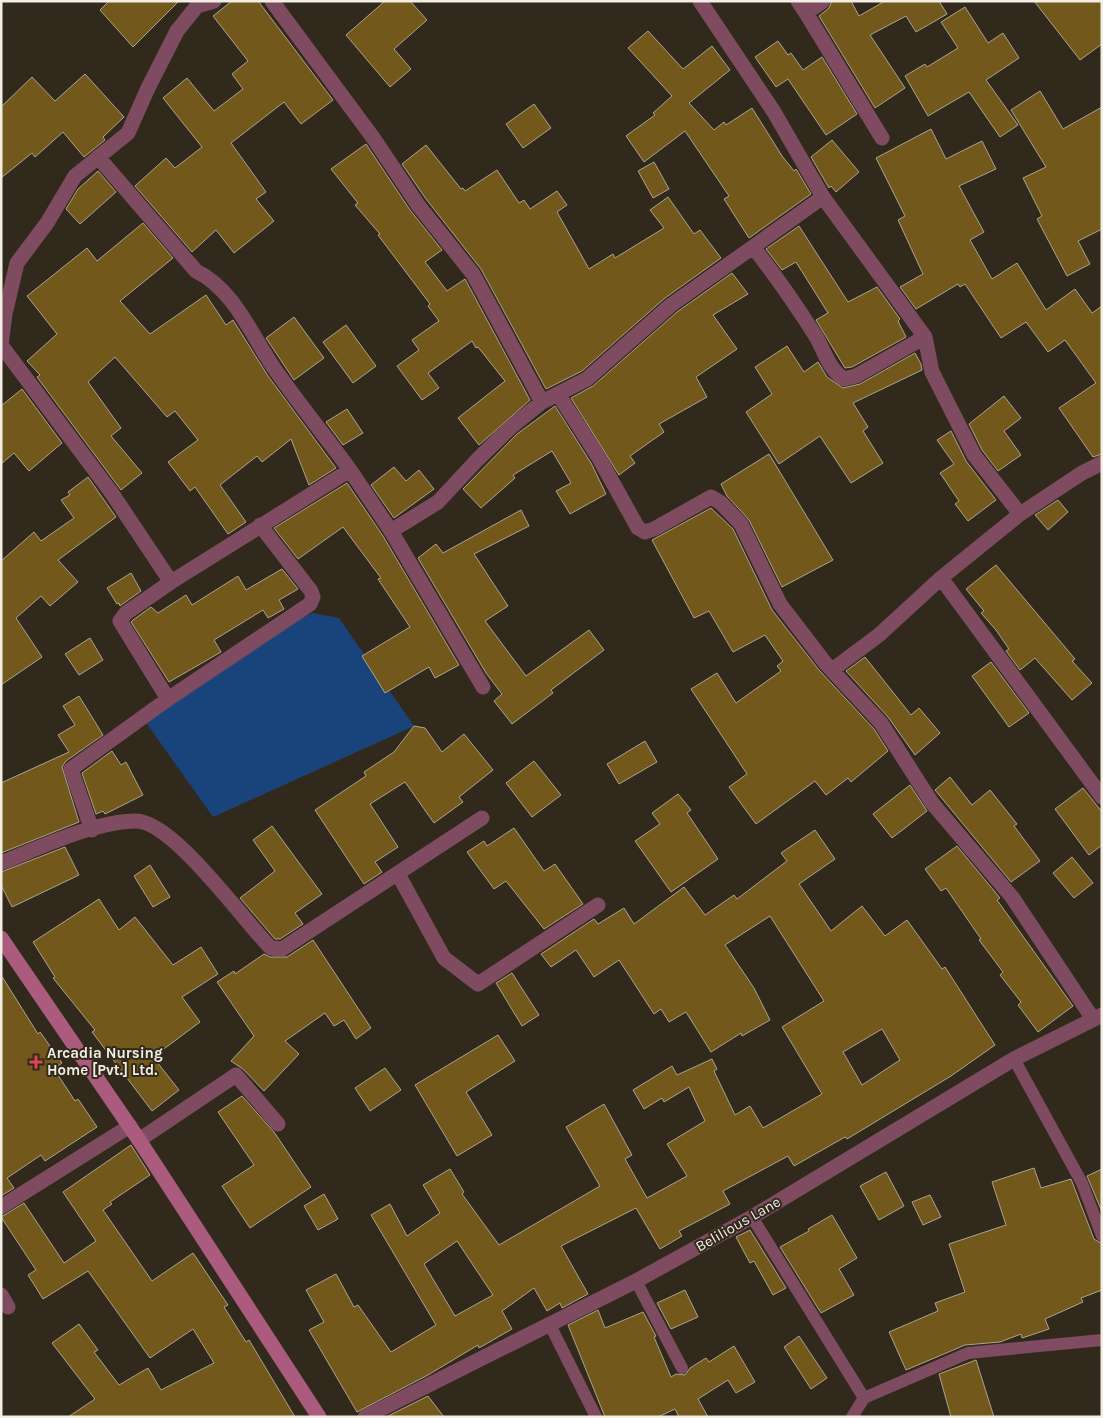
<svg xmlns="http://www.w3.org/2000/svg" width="1103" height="1418" viewBox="0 0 1103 1418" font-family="Karla,sans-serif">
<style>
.water{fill:#19447b}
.building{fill:#72581b;stroke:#aca391;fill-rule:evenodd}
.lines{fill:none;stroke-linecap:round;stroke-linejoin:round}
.service{stroke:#7e4b60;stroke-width:12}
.minor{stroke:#7e4b60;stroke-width:15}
.tertiary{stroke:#7e4b60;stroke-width:15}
.secondary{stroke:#ab5b7e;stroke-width:15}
.health-dot{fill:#e0444e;stroke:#312a1c;stroke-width:2}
.labels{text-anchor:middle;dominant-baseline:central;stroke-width:4;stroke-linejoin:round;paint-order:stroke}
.poi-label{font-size:15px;font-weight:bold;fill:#f2eee4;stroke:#312a1c;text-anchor:start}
.street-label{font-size:15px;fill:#f2eee4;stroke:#312a1c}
</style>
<rect width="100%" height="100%" fill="#312a1c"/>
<path class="water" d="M313,613L339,618L414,726L213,817L145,721L296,619Z"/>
<path class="building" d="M109,1H179L133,47L100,10Z
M232,1H258L333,100L301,124L284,102L231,143L266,192L256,199L274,221L234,253L216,230L192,252L135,186L166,158L175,168L202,147L163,98L187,78L214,111L243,89L232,74L248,61L213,16Z
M385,1H410L427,20L394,49L411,69L390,87L346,35Z
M832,1H851L859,16L885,1H939L947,14L916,32L906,16L870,35L905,88L875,108L819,16L829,8Z
M1034,1H1102V44L1080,60Z
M965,7L988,43L1003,33L1019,58L986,80L1018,125L1000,137L969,92L928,116L905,76L925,64L927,67L958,48L941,22Z
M648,31L683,69L712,46L730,70L689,103L714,130L724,122L726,125L752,108L782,156L794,171L796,169L811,194L749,238L724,199L729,196L685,131L644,162L626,136L655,115L653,113L672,96L628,48Z
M778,41L788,55L791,53L803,70L822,57L857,114L826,135L788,79L776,87L755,57Z
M85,74L124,117L103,137L105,140L84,157L63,132L35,157L32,153L1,178V107L32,77L55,101Z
M1040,91L1063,129L1102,107V229L1078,241L1090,264L1067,276L1037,219L1042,216L1023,178L1046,167L1011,110Z
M534,104L551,128L523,148L506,124Z
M931,129L946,159L982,141L996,169L959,186L984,232L970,240L992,279L1017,263L1046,310L1075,289L1092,313L1102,306V454L1093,457L1059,408L1096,383L1065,340L1048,352L1026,322L1001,338L965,284L960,287L958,284L916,309L900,287L923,274L898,220L905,216L876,158Z
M832,140L859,172L836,192L831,186L829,188L811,157Z
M366,144L410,210L442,250L425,262L447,291L465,279L530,400L479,445L458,418L505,381L478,347L476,348L472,341L428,373L439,388L422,400L397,366L419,350L412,340L439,321L428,306L430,304L378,235L380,234L355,205L358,203L331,169Z
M426,145L461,189L463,188L465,191L497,170L519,203L524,200L530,209L557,191L567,205L557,212L589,269L613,254L615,258L664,228L650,210L668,197L694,234L700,230L721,258L665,298L582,371L546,389L481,269L426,199L402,164Z
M654,162L669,189L653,198L638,171Z
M98,171L116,192L80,224L66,209L78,189Z
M143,223L173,258L120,301L150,334L206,295L226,325L233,320L268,376L336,468L309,485L291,439L262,462L257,456L220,485L246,522L228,534L195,487L190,491L168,462L198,440L175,411L167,417L115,357L88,382L121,428L111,436L142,473L121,490L37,377L40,375L27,361L57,334L27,296L87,248L97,261Z
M799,226L848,302L877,287L900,319L898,321L906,337L852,367L845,368L816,320L828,313L796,262L782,270L766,249Z
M732,273L748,294L713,315L737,349L696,377L707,397L659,424L664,432L630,456L635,463L619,475L571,398L593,386L677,312Z
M294,317L324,358L294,380L266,338Z
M346,325L376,366L353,383L323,342Z
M787,346L804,372L818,362L827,377L843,388L860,384L915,353L921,364L922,370L853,403L868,427L863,431L883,463L851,483L820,436L779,464L746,412L772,394L755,367Z
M22,389L62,443L29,471L14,453L1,464V406Z
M1004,396L1021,418L1004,431L1021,455L998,471L982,450L969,424Z
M555,406L591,463L606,494L570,514L556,491L571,483L552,451L513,475L515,478L481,508L463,489L517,434Z
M347,409L363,433L343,445L326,422Z
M951,431L966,461L996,500L968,521L955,504L959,501L940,473L954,464L937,440Z
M769,454L833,560L782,587L749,520L727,496L721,484Z
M394,467L406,481L419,470L434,489L394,518L371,485Z
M88,477L116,517L58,560L78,582L50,606L41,596L16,618L42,657L1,685V561L34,532L41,541L74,518L61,500L70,495L68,492Z
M347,483L383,536L459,665L435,678L429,667L385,693L362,656L410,627L378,579L381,578L343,527L298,559L274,528Z
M1058,500L1068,512L1048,530L1035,515Z
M711,508L733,529L772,610L819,670L874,729L888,751L851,782L848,778L826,795L815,781L756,824L729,787L747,774L691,689L717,673L736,703L781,671L777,666L783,661L765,635L733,652L709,611L694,618L652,540Z
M521,510L529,526L474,554L508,606L485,621L526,676L589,630L604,650L551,690L553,693L512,724L494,701L502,694L486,673L418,558L436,544L443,553Z
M996,565L1075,659L1072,661L1092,683L1072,700L1035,658L1020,670L1006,651L1009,649L996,630L981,613L984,611L966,589Z
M282,569L298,589L279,600L284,609L268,618L263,610L214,640L221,652L169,682L131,622L133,620L151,607L158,613L186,595L192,605L238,576L246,590Z
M131,573L141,591L120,606L119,603L117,604L107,588Z
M90,638L103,660L79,675L65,654Z
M865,657L911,715L919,708L940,733L915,755L888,717L846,671Z
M991,662L1029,713L1009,727L972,676Z
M79,696L103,735L66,761L62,767L79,822L1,853V783L69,752L58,735L75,725L63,706Z
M414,726L425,728L442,752L464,734L493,770L459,797L463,802L434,823L405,782L370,804L398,847L375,862L382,872L364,884L315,810L366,776L364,772L394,752Z
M645,741L657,762L619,784L607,764Z
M112,751L121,765L126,762L143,795L105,814L103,811L96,814L82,773Z
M534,761L561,795L532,817L506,783Z
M950,777L972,805L990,790L1017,824L1014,826L1040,861L1011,882L935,790Z
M910,785L927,811L892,838L873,814Z
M1083,788L1102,812V845L1089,855L1055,809Z
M678,794L691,810L687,813L718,859L671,892L635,841L660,824L652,813Z
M272,826L322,894L295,913L303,924L280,939H275L240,898L275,871L253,840Z
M514,828L544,871L555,864L583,904L544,929L506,881L494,889L467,852L484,841L487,846Z
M815,830L835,859L799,884L831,931L862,906L885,936L907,920L942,969L945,967L995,1045L951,1076L847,1139L845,1137L794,1166L788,1156L723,1191L730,1204L679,1231L682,1236L660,1249L636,1208L561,1246L588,1294L562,1308L560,1303L547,1311L534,1288L502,1311L512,1329L479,1348L478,1345L428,1375L357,1412L309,1330L324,1322L306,1290L336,1274L354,1307L358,1305L391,1352L436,1325L371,1215L390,1204L407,1236L440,1213L423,1185L450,1169L464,1192L462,1194L499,1245L600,1186L566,1127L604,1104L632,1155L625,1159L647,1198L687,1176L667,1144L705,1121L689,1087L664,1102L662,1098L644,1109L633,1090L672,1066L677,1075L712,1059L717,1069L714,1071L735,1115L750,1106L763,1128L822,1094L782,1027L824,1001L770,916L725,945L754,988L770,1020L742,1036L741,1033L711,1052L686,1012L669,1022L661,1009L654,1014L619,960L594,977L576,950L551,967L541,954L594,919L598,924L624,908L634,924L684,887L705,915L734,895L737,899L787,861L781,853ZM882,1029L900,1060L862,1085L843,1052ZM457,1241L493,1295L455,1316L424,1264Z
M957,846L1000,898L997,900L1073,1006L1038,1032L1018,1005L1021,1002L1000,975L1003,972L979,940L981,939L946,888L941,891L925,869Z
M65,847L79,875L12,907L1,885V872Z
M1072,857L1093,883L1074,898L1053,873Z
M150,865L170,897L153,907L134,876Z
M99,899L119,930L135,917L173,965L201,947L218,974L182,997L200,1022L153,1057L179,1090L152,1111L92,1032L95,1030L53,978L55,977L33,942Z
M313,940L371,1028L356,1039L344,1020L334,1026L325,1013L285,1041L299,1054L264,1091L243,1069L231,1061L254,1036L217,982L234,971L235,974L264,954L270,957H287Z
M512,973L539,1015L522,1026L496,983Z
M1,975L38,1034L40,1032L62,1063L54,1069L75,1101L78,1099L97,1127L45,1161L41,1155L7,1178L14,1188L1,1196Z
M498,1035L515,1061L466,1092L492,1135L457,1156L415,1085Z
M385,1068L401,1090L370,1111L355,1088Z
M242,1096L274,1132L311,1187L250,1228L222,1186L254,1165L218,1112Z
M131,1145L150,1175L110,1202L112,1204L103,1210L152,1281L193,1253L228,1305L224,1307L246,1342L249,1340L295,1417H68L95,1399L52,1343L79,1324L98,1350L94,1352L119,1385L148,1368L161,1390L214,1363L193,1329L150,1358L88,1271L43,1299L28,1275L36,1270L1,1217L24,1203L64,1263L96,1241L63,1192Z
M1034,1168L1041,1188L1071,1179L1094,1239L1102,1244V1290L1081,1298L1083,1302L1045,1319L1049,1329L1022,1338L1021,1334L1000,1342L965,1345L906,1370L889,1332L938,1311L935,1303L965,1292L949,1244L1006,1225L992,1182Z
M1102,1169V1212L1087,1176Z
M886,1172L904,1206L879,1220L860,1186Z
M324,1194L338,1219L318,1230L304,1206Z
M930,1195L941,1217L923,1225L912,1202Z
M832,1215L857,1258L839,1269L854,1295L821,1313L780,1247L809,1231L808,1229Z
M750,1230L786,1288L773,1295L754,1261L750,1263L736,1237Z
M685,1290L698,1317L671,1329L657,1303Z
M598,1310L605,1328L643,1312L656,1336L654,1337L671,1377L676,1374L685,1375L690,1368L706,1358L709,1362L734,1346L755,1382L736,1393L728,1380L698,1399L708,1417H679L675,1409L658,1417H605L568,1325Z
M799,1336L827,1378L811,1389L784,1347Z
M976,1360L994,1417H951L939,1374Z
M428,1396L444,1417H386Z"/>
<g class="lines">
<path class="service" d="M1014,1059L1082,1183L1102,1236
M752,1217L864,1398
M636,1281L682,1368
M550,1325L596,1417
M852,1417L864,1398L968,1353L1102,1340"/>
<path class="minor" d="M198,1L197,6L177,31L148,88L128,133L75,176L47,223L17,263L5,314L1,345L111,492L171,582L350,470L391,531L438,502L477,460L511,427L542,402
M272,1L374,139L418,205L473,274L542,402L587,379L671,305L753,247
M700,1L774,112L823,197L753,247C776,276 796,305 815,335C825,351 828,369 844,379L856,376L925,337L932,372L974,455L1020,514
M798,1L806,13L823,1
M197,6L214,1
M806,13L882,138
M98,157L196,271C235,290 252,337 276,371C300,405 326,437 350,470
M823,197L925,337
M558,394L599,458L638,528L645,532L654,529L711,497L721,503L741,524L780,604L826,664L881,723L932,803L1012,897L1093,1019
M391,531L483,687
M941,578L1102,797
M832,670L879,635L941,578L1020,514L1082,473L1102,463
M168,699L120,621L126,613L171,582
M92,830L71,769L168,699L310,604L313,597L311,591L260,525
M1,863C39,848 95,821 136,821C173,821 243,920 271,948L282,949L482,818
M398,874L444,958L478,984L598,905
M139,1140L236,1075L278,1124
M1,1207L130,1126
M1,1295L8,1307"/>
<path class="tertiary" d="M365,1417L636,1281L752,1217L1014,1059L1102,1015"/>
<path class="secondary" d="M1,938L139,1140L319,1417"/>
</g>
<path class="health-dot" d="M33.5 1054.5h5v5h5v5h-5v5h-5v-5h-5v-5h5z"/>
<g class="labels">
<g class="poi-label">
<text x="47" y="1053">Arcadia Nursing<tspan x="47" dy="17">Home [Pvt.] Ltd.</tspan></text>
</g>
<g class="street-label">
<text transform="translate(738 1224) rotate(-30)">Belilious Lane</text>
</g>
</g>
<rect width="1103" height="1418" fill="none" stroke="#f2eee4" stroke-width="5"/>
</svg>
